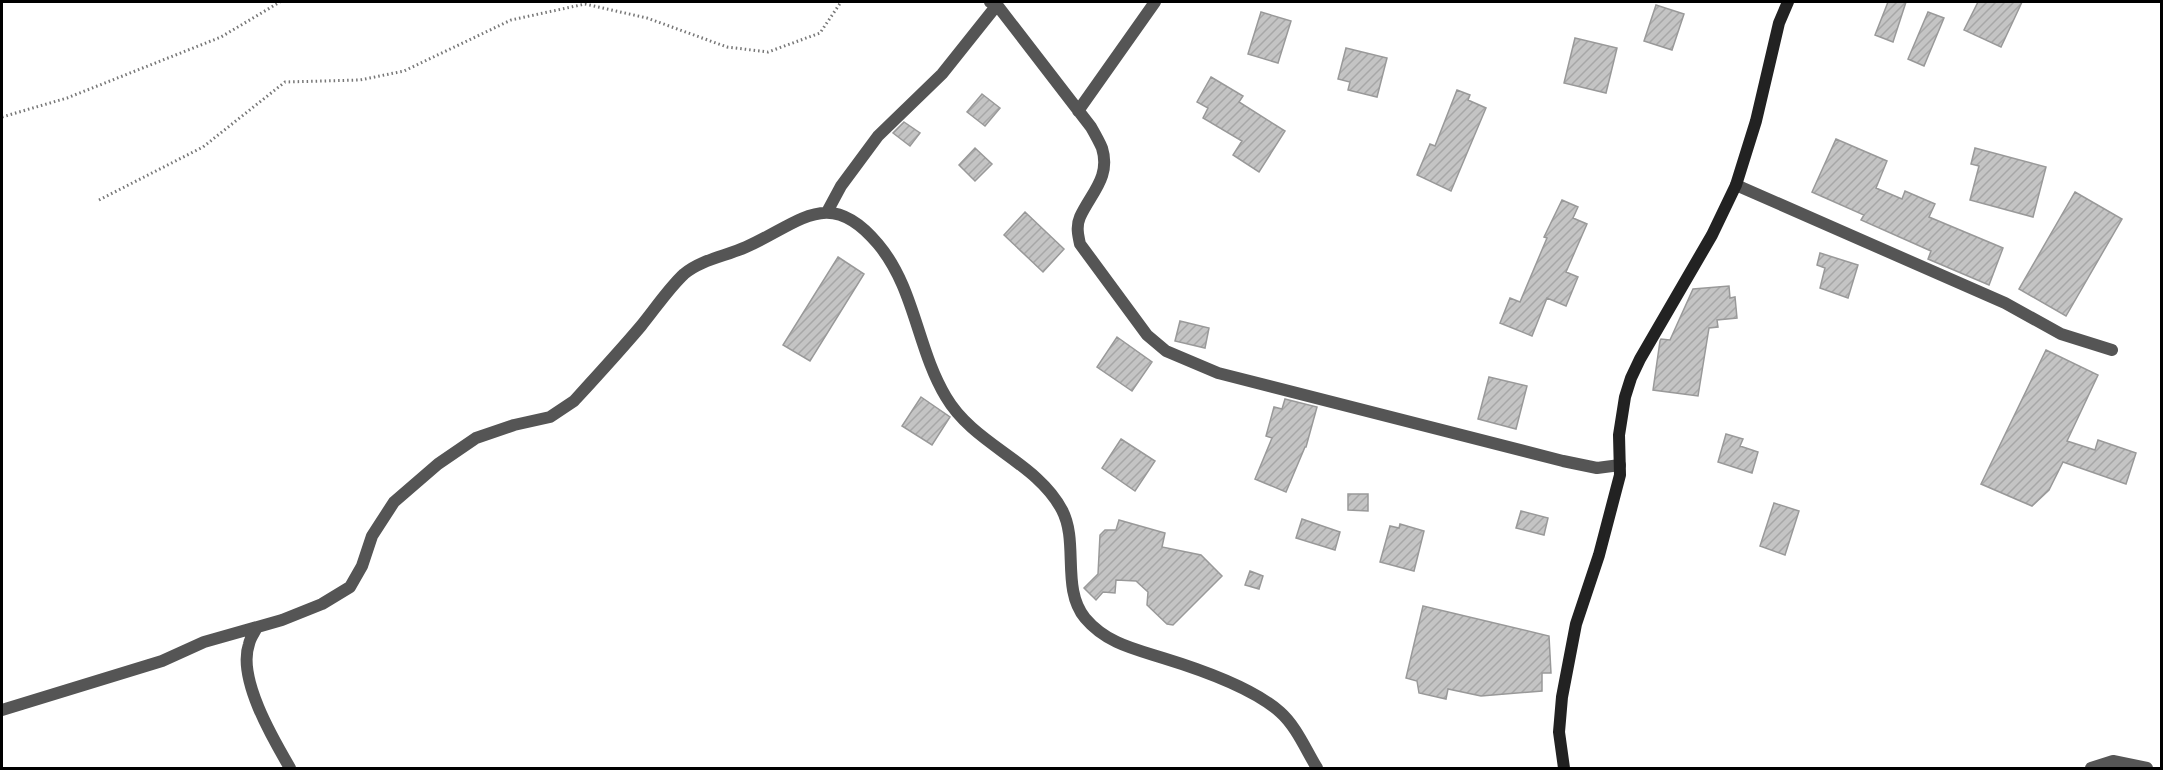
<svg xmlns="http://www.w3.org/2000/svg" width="2163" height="770" viewBox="0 0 2163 770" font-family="Barlow,sans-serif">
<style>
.building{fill:url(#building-hatch);stroke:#999;stroke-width:1.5}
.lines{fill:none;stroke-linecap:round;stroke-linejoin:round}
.path{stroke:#777;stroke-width:3;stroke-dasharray:1.5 3;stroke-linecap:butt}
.street{stroke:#555;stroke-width:12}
.secondary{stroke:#222;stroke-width:12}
</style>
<defs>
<pattern id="building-hatch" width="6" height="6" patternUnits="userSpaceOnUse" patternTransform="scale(1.5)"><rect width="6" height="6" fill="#c4c4c4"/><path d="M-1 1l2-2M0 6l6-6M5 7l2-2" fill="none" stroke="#a7a7a7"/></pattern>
</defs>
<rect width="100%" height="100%" fill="#fff"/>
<path class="building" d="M1888,2H1906L1893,42L1875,35Z
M1978,2H2022L2001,47L1964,30Z
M1656,5L1684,14L1672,50L1644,41Z
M1261,12L1291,21L1278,63L1248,54Z
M1928,12L1944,18L1924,66L1908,59Z
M1575,38L1617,48L1606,93L1564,83Z
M1346,48L1387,58L1377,97L1348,90L1350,82L1338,79Z
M1211,77L1243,96L1239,102L1285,131L1259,172L1233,155L1242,141L1203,118L1208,108L1197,102Z
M1457,90L1470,95L1468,100L1486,108L1451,191L1417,175L1430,144L1435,146Z
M982,94L1000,108L985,126L967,112Z
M904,122L920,133L910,146L893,133Z
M1836,139L1887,161L1876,188L1902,199L1905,191L1935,204L1929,217L2003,248L1989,285L1928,259L1931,251L1861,220L1864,215L1812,192Z
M975,148L992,164L975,181L959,165Z
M1975,148L2046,167L2033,217L1970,200L1979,166L1971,164Z
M2075,192L2122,219L2066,316L2019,289Z
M1562,200L1578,207L1573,218L1587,224L1566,272L1578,277L1566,306L1547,298L1532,336L1500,323L1510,298L1520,302L1547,238L1544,237Z
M1025,212L1064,249L1043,272L1004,235Z
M1820,253L1858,265L1848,298L1820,288L1825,268L1817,265Z
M838,257L864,274L810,361L783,345Z
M1729,286L1730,298L1735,297L1737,318L1717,320L1718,327L1709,328L1698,396L1653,390L1660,341L1661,339L1670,340L1693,289Z
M1180,321L1209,328L1205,348L1175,341Z
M1117,337L1152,362L1132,391L1097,367Z
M2046,350L2098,375L2067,441L2095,450L2098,440L2136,453L2126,484L2063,462L2049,490L2032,506L1981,484Z
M1489,377L1527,386L1516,429L1478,419Z
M921,397L950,417L932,445L902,426Z
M1285,399L1317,407L1306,447H1305L1286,492L1255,479L1272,438L1266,436L1274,407L1282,409Z
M1726,434L1743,439L1740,446L1758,452L1752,473L1718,462Z
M1121,439L1155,461L1135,491L1102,468Z
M1348,494H1368V511L1348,510Z
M1774,503L1799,511L1785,555L1760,546Z
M1521,511L1548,518L1544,535L1516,528Z
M1302,519L1340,532L1335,550L1296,538Z
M1119,520L1165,533L1162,547L1201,555L1222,576L1173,625L1167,624L1147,605L1148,592L1136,581L1116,580L1115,593L1103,592L1096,600L1084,588L1098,574L1100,535L1105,530H1116Z
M1400,524L1424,531L1414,571L1380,562L1390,526L1399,528Z
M1250,571L1263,576L1259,589L1245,585Z
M1423,606L1549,636L1551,673H1542V691L1481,696L1448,689L1446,699L1419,693L1417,681L1406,678Z"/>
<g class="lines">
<path class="path" d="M2,117L67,98L221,37L280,2
M99,200L203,147L285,82L360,80L404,71L511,20L585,4L647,18L727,47L768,52L820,33L841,2"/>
<path class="street" d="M990,2L997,5L1091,127C1095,134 1099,141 1102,148C1111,177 1091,193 1080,217C1076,226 1078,235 1080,244L1147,335L1166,351L1218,373L1563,461L1597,468L1620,465
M1078,111L1155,2
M1736,185L2005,303L2061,334L2112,350
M827,212L841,186L878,136L942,74L997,5
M257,627C255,632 250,638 249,644C237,678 273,739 290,768
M2,710L162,661L204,642L282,620L322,604L350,587L362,566L372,536L394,502L438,464L476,438L514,425L550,417L574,401C596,377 619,352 641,326C655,309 668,289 684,274C700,260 726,256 746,247C800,223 829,185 878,244C915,288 917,349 946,397C974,445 1037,462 1062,510C1079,542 1061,589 1085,618C1106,643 1134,649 1163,658C1199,669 1253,688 1280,712C1296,726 1306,750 1317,768
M2091,768L2113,761L2147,768"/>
<path class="secondary" d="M1564,768L1559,732L1562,697L1576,624L1599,555L1620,475L1619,435L1625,397L1631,378L1640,359L1712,235L1736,185L1756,121L1779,23L1788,2"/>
</g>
<rect width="2163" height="770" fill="none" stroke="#000000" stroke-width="6"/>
</svg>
